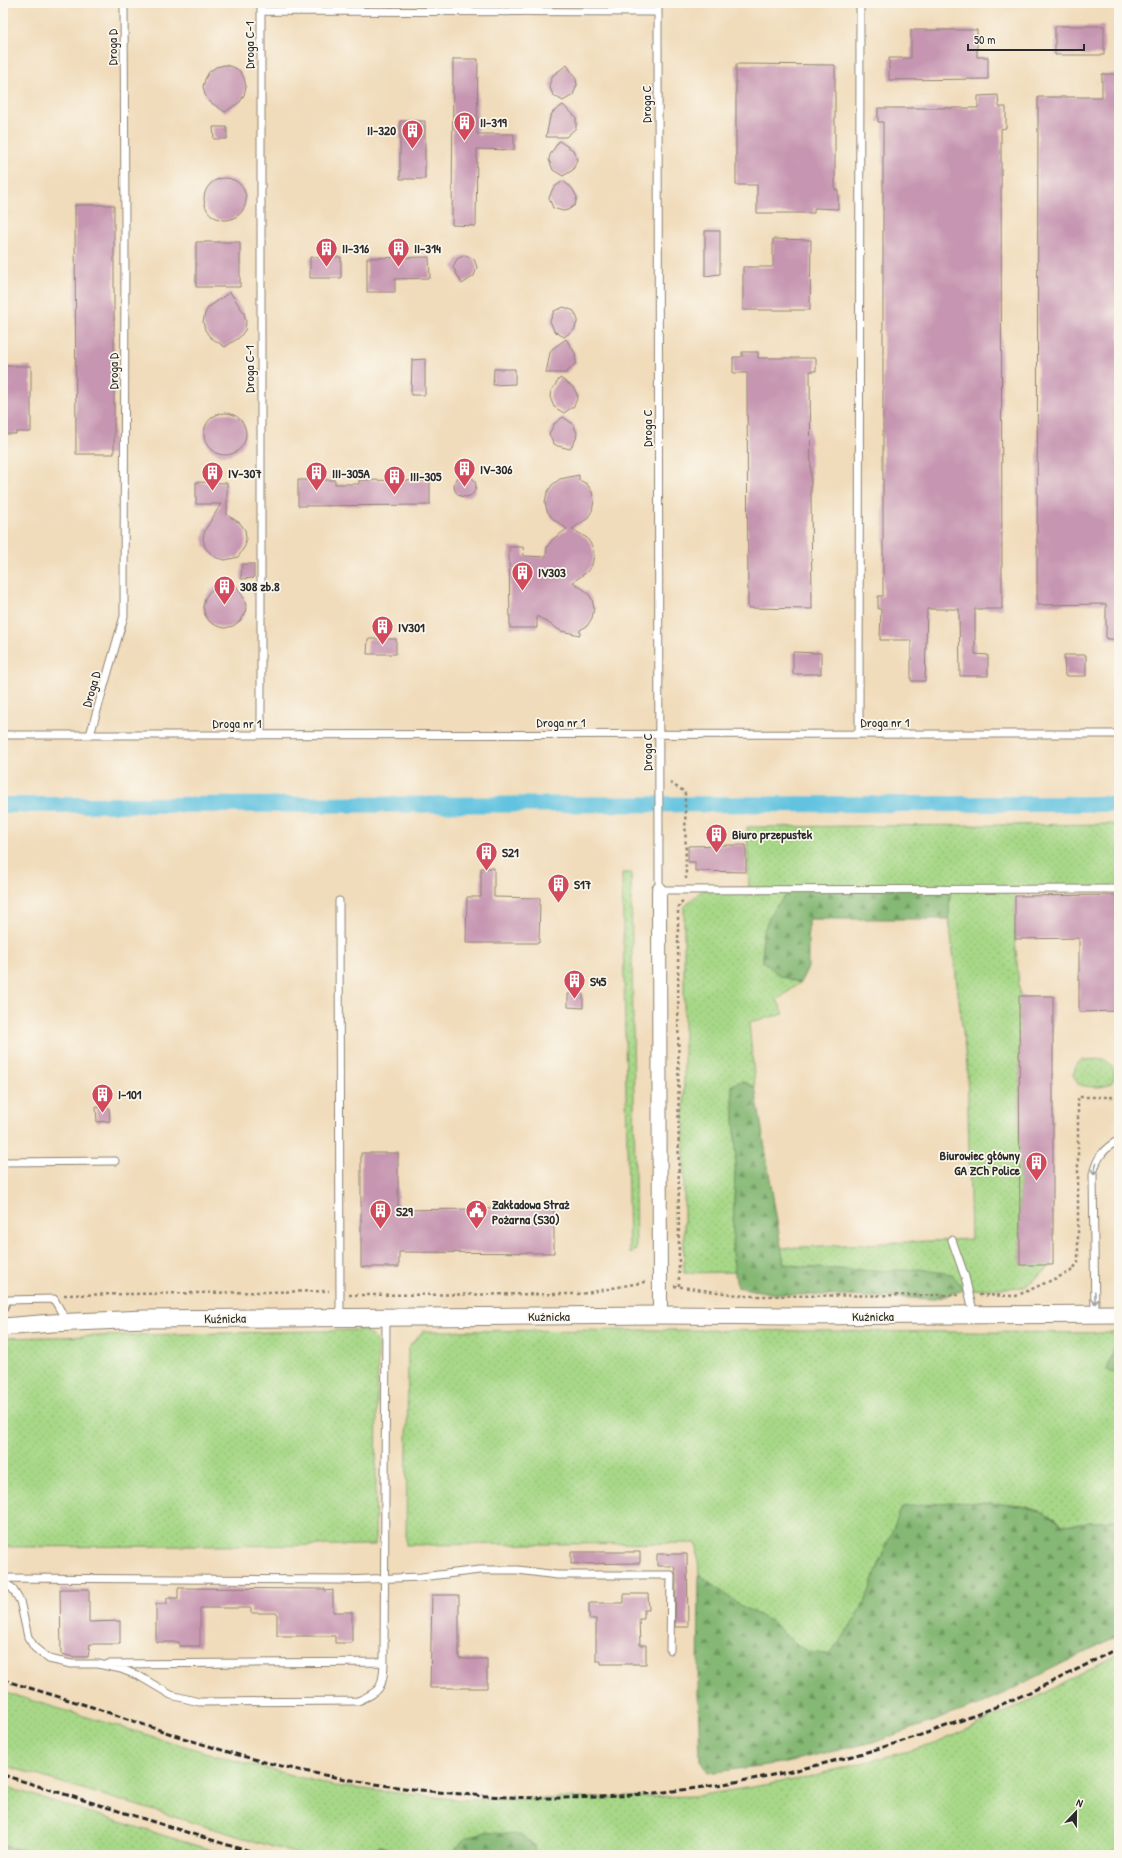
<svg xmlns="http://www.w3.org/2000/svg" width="1122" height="1858" viewBox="0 0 1122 1858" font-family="'Patrick Hand',sans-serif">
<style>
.grass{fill:url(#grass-dots);stroke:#698259}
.forest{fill:url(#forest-firs);stroke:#587250}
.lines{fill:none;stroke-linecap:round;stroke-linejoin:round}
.canal{stroke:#62c3e0;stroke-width:16}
.building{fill:#c695b1}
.service-casing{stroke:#8e8372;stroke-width:9}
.minor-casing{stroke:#8e8372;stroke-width:16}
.tertiary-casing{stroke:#8e8372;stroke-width:19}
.path{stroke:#8e8372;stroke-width:2.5;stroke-dasharray:3 3;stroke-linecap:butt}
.service{stroke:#fff;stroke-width:7}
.minor{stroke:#fff;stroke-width:14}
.tertiary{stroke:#fff;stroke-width:17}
.rail{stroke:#2b2b2b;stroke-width:3;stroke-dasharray:6 3;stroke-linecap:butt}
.oneway{stroke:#a0a0a0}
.labels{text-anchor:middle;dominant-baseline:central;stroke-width:3.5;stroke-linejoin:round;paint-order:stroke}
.street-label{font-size:13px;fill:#2b2b2b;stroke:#fbf7ec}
.poi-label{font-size:13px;font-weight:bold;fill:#2b2b2b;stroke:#fbf7ec;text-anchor:start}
</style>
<defs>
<pattern id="grass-dots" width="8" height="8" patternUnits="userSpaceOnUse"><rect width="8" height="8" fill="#a7d887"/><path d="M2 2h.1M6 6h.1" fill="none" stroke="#90ba75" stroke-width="1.8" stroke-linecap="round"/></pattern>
<pattern id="forest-firs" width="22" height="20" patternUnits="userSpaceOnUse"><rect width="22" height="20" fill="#85b874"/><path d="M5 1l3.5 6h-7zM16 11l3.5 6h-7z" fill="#6d965f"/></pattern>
</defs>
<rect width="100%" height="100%" fill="#fbf7ec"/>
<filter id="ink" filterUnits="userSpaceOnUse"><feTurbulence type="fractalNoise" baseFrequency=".025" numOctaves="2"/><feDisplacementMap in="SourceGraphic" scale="8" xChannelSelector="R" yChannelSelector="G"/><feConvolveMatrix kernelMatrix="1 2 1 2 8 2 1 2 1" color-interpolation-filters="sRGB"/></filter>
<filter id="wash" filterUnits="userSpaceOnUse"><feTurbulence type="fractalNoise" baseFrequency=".012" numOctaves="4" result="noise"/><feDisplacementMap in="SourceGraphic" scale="16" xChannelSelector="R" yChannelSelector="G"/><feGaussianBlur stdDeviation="0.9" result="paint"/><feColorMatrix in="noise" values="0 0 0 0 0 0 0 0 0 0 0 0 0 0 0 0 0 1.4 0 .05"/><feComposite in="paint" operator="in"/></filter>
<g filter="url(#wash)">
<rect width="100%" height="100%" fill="#f0dbba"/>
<path class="grass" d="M1119,824V889H1015V939L1020,997V1264L1053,1265L1024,1287L964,1290L920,1270L876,1271L816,1268L784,1264L781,1248L971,1239L967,1066L949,919L950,889H791L762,935L763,961L780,976L800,983L777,1000L784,1014L749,1022L755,1087L741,1081L732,1085L736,1151L732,1253L735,1272L684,1273V907L702,890L749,889L747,827Z
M622,873H631L636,1250L629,1253Z
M1103,1059C1112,1063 1120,1076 1110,1084C1102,1089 1086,1087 1078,1084L1073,1075L1077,1063L1082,1060Z
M364,1330L378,1341L375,1545L3,1547V1338Z
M674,1330L1119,1333V1519L1063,1525L1044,1512L1021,1506L990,1503L882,1556L865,1603L842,1639L829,1654L808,1653L787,1637L772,1622L741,1606L699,1574L697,1543L406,1545L408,1348L423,1331Z
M1119,1653V1855H535L534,1845L465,1838L451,1855H409L380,1846L359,1855H300L3,1765V1692L225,1758L334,1786L463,1800L697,1796L800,1779L935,1744L1036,1698Z
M3,1786L227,1855H47L3,1846Z"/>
<path class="forest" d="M791,889H950L949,919H808V967L800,983L780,976L763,961L762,935L772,911Z
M741,1081L755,1087L784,1264L816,1268L876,1271L920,1269L952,1274L964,1290L936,1299L776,1294L737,1287L732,1253L736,1151L732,1085Z
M1118,1337H1119V1375L1107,1370Z
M951,1502L990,1503L1021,1506L1044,1512L1063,1525L1119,1519V1635L981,1704L878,1741L781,1763L708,1773L700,1761L698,1692L699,1574L741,1606L772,1622L787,1637L808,1652L828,1654L842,1639L865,1603L882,1556L902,1507Z
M484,1832L521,1835L534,1845L535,1855H451L465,1838Z
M3,1846L47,1855H3Z
M380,1846L409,1855H359Z"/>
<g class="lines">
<path class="canal" d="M3,805L1119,804"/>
</g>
<g id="blocks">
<path class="building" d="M1055,26H1104V55H1055Z
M911,30H977V57H988V79L889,80V58H911Z
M453,59H478L477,134H514V150L477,149L476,226L452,225Z
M736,64L835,65V190H838V209L814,208V213H757V185H736Z
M225,65L233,67L240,71L244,78L246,87L244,95L240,102L225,112L210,102L205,95L203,87L205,79L209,72L216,67Z
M567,65L576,79L577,85L573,95L563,101L553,95L549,85L553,75Z
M1102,74H1119V639H1106V604L1037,605L1038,97H1102Z
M998,95L999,107H1006V128L1001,129L1002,609H975V654L988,655V676H960L959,609H927L925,681H911V640H880L881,609H878V596H883V122H878V108H978V96Z
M563,105L576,117V128L566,137H546L550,117L553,112Z
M400,121H425V179H400Z
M213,127H227V139H214Z
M559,141L573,150L577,160L573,170L563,176L553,170L549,160L550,155Z
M204 199a21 21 0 1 1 42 0a21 21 0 1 1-42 0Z
M563,181L572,188L577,197L575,205L568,210L563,211L553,208L549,198L553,188Z
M75,205H114V454H76Z
M705,231H720V274L705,276Z
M773,239L811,240L810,310H743V267H773Z
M196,242H240V287H196Z
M465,255L474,259L477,267L474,276L462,284L453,267L457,259Z
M310,257H341V278H310Z
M429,257L430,278L395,279V292H367V258Z
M230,292L244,313L246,321L245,330L240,337L225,347L210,337L205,330L203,322L205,313L209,307Z
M564,307L574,311L578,320L574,330L564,337L554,331L550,321L554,311Z
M566,339L575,353L576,363L566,373H546L550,353L552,349Z
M742,352H758V358H816V371H810L812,609L748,608L747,373H733V357H742Z
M425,359V395H411L412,360Z
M3,366H31V432H16V434H3Z
M494,369H515V384L493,385Z
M560,378L573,387L578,396L574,406L564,413L554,407L550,397L551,391Z
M204 434a21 21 0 1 1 42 0a21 21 0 1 1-42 0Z
M563,417L573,424L577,433L576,439L570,449L558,446L554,444L549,434L554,424Z
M454 486a11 11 0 1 1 22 0a11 11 0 1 1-22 0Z
M579,475V480L587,484L592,492L594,501L592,511L587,519L572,529L587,538L592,546L594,555L592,565L587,572L573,582L587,592L592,599L594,608L592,618L587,626L580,630V635L561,631L537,616V628H510L509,547H523L524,556L546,557L547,547L553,539L567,529L553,519L547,511L545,502L547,493L552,485L560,479Z
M298,480H335V484H359V480L430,481V505L298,506Z
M196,482L227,483V515L240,523L245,530L246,538L245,546L238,557L225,560L217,558L210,553L205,547L203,538L205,530L221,504H196Z
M242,564H254V578L241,579Z
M225,585L237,587L244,598L246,606L245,614L240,621L233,626L225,628L217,626L210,622L205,615L203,607L205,598L210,591L216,587Z
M368,639H396V654H367Z
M793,652L821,653V674H793Z
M1064,655H1086V676H1065Z
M730,845H746V872L695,871V862H688V846Z
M481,868H494V897L540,898L539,943H466L467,897H481Z
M1119,895V1011L1079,1012V938L1015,939V896Z
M568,994H583V1008L568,1007Z
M1019,996H1053V1265H1020Z
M96,1107H109L110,1121L97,1122Z
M361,1153H398V1210L554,1208V1253L399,1252V1267H361Z
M571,1552H640V1563L571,1564Z
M657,1554H687L688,1627H675L676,1575L674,1566H657Z
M178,1588L325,1589V1591L333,1590V1612H352V1643H335V1636H277V1613H251V1608H200V1646H179V1642H156V1604H167V1598H178Z
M60,1589H89V1622L120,1621V1644H90L88,1657H74L61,1654Z
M624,1594H648L649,1610H644V1619H639L640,1645H646V1664H601V1661H596V1619H589V1603H624Z
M432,1595H459V1659H487V1688H430Z"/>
</g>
</g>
<g filter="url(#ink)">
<use href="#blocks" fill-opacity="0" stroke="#8e8372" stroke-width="1"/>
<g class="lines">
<defs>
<path id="service" d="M261,3V735
M658,3L659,890L1119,889
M261,11L658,12
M859,734L860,3
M3,735L1119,734
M90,735L124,616L125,231L124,3
M339,901L340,1317
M3,1162L115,1161
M952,1240L965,1277L974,1315
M3,1310L7,1300L54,1299L67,1322
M1095,1314L1093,1175C1096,1158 1104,1148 1119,1140
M3,1578L345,1580L421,1577L480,1570H518L557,1575H671L670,1650
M3,1582L12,1588L20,1601L28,1637L35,1648L49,1659L71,1664H98L121,1669L139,1676L171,1695L199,1702L358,1701C381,1691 383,1688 384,1662L386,1317
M108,1664L384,1662"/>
<path id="minor" d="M659,890L660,1315"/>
<path id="tertiary" d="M3,1327L52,1323L145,1319L660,1315L794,1316L1119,1314"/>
</defs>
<use href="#service" class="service-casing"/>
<use href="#minor" class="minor-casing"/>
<use href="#tertiary" class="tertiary-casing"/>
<path class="path" d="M670,783L685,792L686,879
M674,1286L745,1296L958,1295
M679,1286L678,910L680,903L683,901
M64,1295L329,1291
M349,1295L581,1294L645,1282
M979,1295L1016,1296L1070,1272L1078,1263V1097H1119"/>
<use href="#service" class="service"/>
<use href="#minor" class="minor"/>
<use href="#tertiary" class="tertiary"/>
<path class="rail" d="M3,1680C33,1689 63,1698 92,1707C154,1728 217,1751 281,1766C396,1792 515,1804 633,1795C802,1781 971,1730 1119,1647
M3,1775L260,1855"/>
</g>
<defs><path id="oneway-shaft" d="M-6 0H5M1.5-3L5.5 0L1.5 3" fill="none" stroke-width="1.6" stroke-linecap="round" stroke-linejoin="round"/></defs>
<g class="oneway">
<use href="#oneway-shaft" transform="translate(1095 1169) rotate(105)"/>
<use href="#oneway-shaft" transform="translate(1095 1298) rotate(89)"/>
</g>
</g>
<defs>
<symbol id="building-pin" viewBox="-11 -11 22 30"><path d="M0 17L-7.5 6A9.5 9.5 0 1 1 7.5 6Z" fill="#d1495b" stroke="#fbf7ec"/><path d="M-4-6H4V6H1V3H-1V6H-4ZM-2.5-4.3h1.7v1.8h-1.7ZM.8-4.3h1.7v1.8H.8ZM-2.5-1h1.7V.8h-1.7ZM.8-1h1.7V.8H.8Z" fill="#fff"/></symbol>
<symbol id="civic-pin" viewBox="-11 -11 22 30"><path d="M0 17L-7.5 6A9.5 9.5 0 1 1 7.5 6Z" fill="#d1495b" stroke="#fbf7ec"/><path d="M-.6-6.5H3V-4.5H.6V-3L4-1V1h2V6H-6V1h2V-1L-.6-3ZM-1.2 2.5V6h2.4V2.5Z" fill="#fff"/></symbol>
</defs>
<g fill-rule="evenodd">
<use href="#building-pin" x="452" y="110" width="25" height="34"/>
<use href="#building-pin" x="400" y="118" width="25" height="34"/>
<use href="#building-pin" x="314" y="236" width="25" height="34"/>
<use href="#building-pin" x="386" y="236" width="25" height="34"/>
<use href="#building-pin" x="452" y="456" width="25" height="34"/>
<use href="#building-pin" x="200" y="460" width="25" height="34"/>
<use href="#building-pin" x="304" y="460" width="25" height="34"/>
<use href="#building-pin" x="382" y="464" width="25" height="34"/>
<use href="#building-pin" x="510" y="560" width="25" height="34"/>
<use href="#building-pin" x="212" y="574" width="25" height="34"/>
<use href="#building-pin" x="370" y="614" width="25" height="34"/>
<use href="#building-pin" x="704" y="822" width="25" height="34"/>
<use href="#building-pin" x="474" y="840" width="25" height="34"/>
<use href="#building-pin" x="546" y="872" width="25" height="34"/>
<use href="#building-pin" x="562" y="968" width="25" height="34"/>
<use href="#building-pin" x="90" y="1082" width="25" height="34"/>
<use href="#building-pin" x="1024" y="1150" width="25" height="34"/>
<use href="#building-pin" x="368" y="1198" width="25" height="34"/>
<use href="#civic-pin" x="464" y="1198" width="25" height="34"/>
</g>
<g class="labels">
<g class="street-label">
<text transform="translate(249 45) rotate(-90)">Droga C-1</text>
<text transform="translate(112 47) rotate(-90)">Droga D</text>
<text transform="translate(646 104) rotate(-90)">Droga C</text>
<text transform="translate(249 369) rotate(-90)">Droga C-1</text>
<text transform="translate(113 371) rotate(-90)">Droga D</text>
<text transform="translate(647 428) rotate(-90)">Droga C</text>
<text transform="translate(91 689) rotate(-74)">Droga D</text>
<text x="561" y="722">Droga nr 1</text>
<text x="885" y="722">Droga nr 1</text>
<text x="237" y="723">Droga nr 1</text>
<text transform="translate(647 752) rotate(-90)">Droga C</text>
<text x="549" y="1316">Kuźnicka</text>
<text x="873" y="1316">Kuźnicka</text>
<text transform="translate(225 1318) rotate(-1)">Kuźnicka</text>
</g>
<g class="poi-label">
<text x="480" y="122">II-319</text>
<text x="396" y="130" text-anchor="end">II-320</text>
<text x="342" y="248">II-316</text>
<text x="414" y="248">II-314</text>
<text x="480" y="469">IV-306</text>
<text x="228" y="473">IV-307</text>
<text x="332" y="473">III-305A</text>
<text x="410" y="476">III-305</text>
<text x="538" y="572">IV303</text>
<text x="240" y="586">308 zb.8</text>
<text x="398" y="627">IV301</text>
<text x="732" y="834">Biuro przepustek</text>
<text x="502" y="852">S21</text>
<text x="574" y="884">S17</text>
<text x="590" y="981">S45</text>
<text x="118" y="1094">I-101</text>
<text x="1020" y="1155" text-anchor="end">Biurowiec główny<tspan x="1020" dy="15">GA ZCh Police</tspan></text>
<text x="492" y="1204">Zakładowa Straż<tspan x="492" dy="15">Pożarna (S30)</tspan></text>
<text x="396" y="1211">S29</text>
</g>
</g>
<rect width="1122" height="1858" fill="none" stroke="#fbf7ec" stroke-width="16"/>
<g transform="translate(1076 1812) rotate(22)" stroke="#fbf7ec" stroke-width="3" paint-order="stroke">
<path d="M0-3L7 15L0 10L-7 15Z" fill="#2b2b2b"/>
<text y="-6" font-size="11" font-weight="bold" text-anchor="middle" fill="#2b2b2b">N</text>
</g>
<path d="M968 44v6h116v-6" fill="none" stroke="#2b2b2b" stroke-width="2"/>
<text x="974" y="44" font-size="12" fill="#2b2b2b" stroke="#fbf7ec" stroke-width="3" paint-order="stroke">50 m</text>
</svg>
